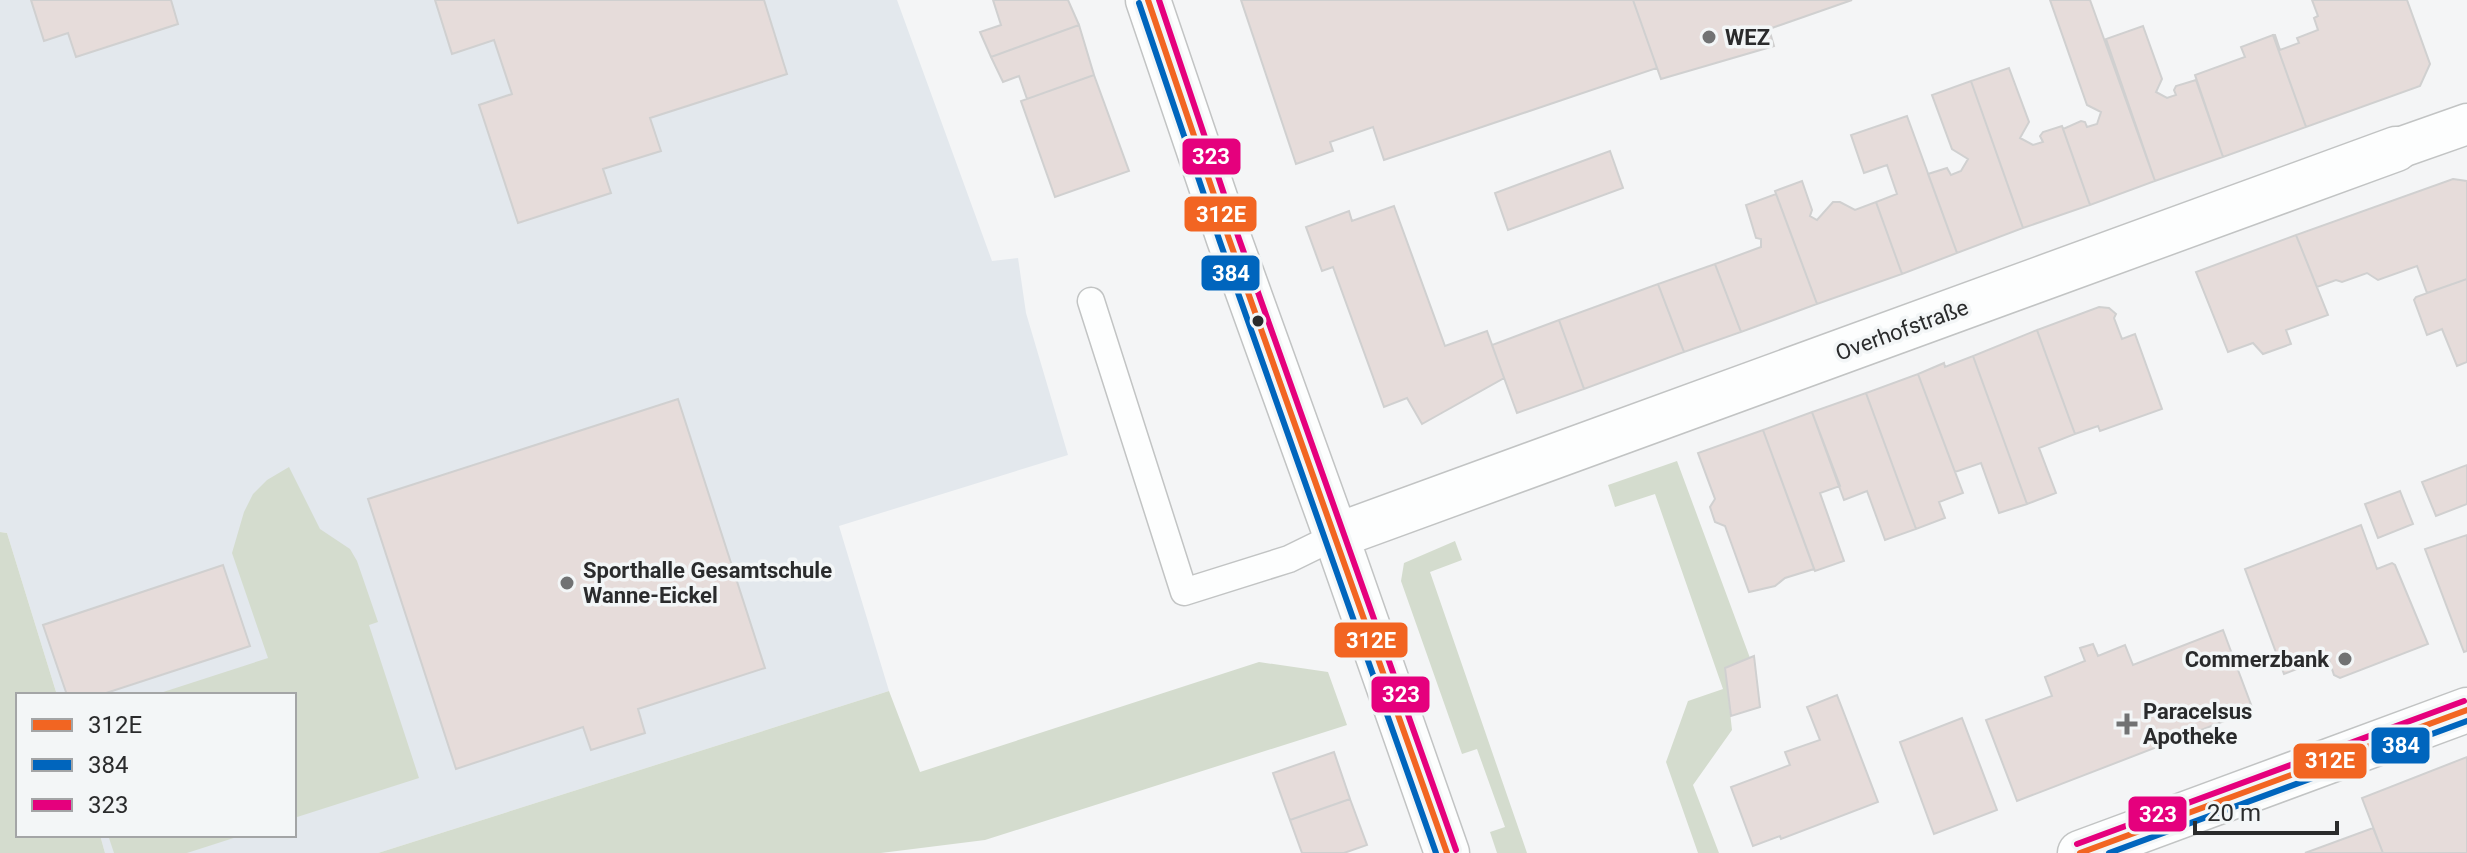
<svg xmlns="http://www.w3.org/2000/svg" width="2467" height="853" font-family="Roboto,sans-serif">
<rect width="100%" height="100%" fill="#f4f5f6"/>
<!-- built -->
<path fill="#e3e8ed" d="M 0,0 L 897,0 L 992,261 L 1018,258 L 1026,313 L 1068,455 L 839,526 L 889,691 L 378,853 L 105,853 L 100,835 L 294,835 L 294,695 L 57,695 L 7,533 L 0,532 Z"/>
<!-- green -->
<path fill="#d4dcce" d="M 1677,461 L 1750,658 L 1725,668 L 1732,730 L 1693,785 L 1719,853 L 1698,853 L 1666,762 L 1688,701 L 1723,689 L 1655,494 L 1615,507 L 1608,485 Z
M 289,467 L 320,529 L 350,549 L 357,561 L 378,622 L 369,625 L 419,778 L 294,818 L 294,695 L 154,695 L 268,658 L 232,553 L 244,512 L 253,494 L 267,480 Z
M 0,532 L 7,533 L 57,695 L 18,695 L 18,835 L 100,835 L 105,853 L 0,853 Z
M 1455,541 L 1462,560 L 1430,572 L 1527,853 L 1497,853 L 1490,832 L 1505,827 L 1477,749 L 1462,754 L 1401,581 L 1404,563 Z
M 1259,662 L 1328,672 L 1347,725 L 985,840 L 881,853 L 378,853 L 889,691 L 920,772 Z
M 108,835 L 243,835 L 187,853 L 114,853 Z"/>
<!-- building -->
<path fill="#e6dcda" stroke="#d0d0d0" stroke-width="2" d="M 31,0 L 171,0 L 178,24 L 76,57 L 68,33 L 44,41 Z
M 435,0 L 764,0 L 787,74 L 650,118 L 661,151 L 603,169 L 611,193 L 518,223 L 479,105 L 512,94 L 494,40 L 452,54 Z
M 993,0 L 1068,0 L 1079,25 L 991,57 L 980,32 L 1001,25 Z
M 1241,0 L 1633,0 L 1657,68 L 1384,160 L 1373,127 L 1330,142 L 1333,151 L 1296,164 Z
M 1633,0 L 1852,0 L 1769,29 L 1774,46 L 1661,79 Z
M 2050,0 L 2090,0 L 2155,181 L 2090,205 L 2063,129 L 2081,121 L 2085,122 L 2087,127 L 2097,124 L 2101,112 L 2087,105 Z
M 2312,0 L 2407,0 L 2430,64 L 2420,86 L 2306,127 L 2273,35 L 2275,35 L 2280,50 L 2299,43 L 2297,38 L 2318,30 L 2314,18 L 2318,16 Z
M 1079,25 L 1094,75 L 1027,99 L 1019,76 L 1003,82 L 991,57 Z
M 2143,26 L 2162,79 L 2156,92 L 2167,98 L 2176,95 L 2174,90 L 2176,86 L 2196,80 L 2223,157 L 2155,181 L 2106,39 Z
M 2273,35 L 2306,127 L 2223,157 L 2195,75 L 2245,57 L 2241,47 Z
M 2009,68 L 2029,122 L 2020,138 L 2033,145 L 2043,142 L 2040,136 L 2043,132 L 2062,126 L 2090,205 L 2023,228 L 1971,81 Z
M 1094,75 L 1129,171 L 1055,197 L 1021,101 Z
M 1971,81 L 2023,228 L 1957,253 L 1928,174 L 1947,168 L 1951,175 L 1961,171 L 1968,159 L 1952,149 L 1932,95 Z
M 1907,116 L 1957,253 L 1902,274 L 1876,202 L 1897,194 L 1887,165 L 1864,173 L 1851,135 Z
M 1610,151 L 1623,188 L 1508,230 L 1495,193 Z
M 2453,179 L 2467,181 L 2467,279 L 2427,293 L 2417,266 L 2378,280 L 2367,273 L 2342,282 L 2336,280 L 2317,287 L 2296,235 Z
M 1802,181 L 1812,210 L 1810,216 L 1817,220 L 1833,202 L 1840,202 L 1855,210 L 1876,202 L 1902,274 L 1817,304 L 1775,191 Z
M 1776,194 L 1817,304 L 1741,332 L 1715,264 L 1761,247 L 1761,239 L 1756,238 L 1746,205 Z
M 1394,206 L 1445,346 L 1487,331 L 1504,378 L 1422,424 L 1407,398 L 1384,407 L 1333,267 L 1322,271 L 1306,227 L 1349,211 L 1352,221 Z
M 2296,235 L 2328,315 L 2286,330 L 2291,344 L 2263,354 L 2253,343 L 2228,352 L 2196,272 Z
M 1715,264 L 1741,332 L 1684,352 L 1658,284 Z
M 2467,279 L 2467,362 L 2457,366 L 2442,329 L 2427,335 L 2414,300 L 2416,297 Z
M 1658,284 L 1684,352 L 1584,389 L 1559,320 Z
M 2099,307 L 2109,308 L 2116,314 L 2114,318 L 2122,339 L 2135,334 L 2162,409 L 2100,431 L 2098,426 L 2075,434 L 2037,330 Z
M 1559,320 L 1584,389 L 1517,413 L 1492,345 Z
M 2037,330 L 2075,434 L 2039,448 L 2056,493 L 2027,504 L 1973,356 Z
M 1973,356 L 2027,504 L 1999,513 L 1981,463 L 1955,472 L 1918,374 L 1944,363 L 1945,367 Z
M 1918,374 L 1963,493 L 1939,502 L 1945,518 L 1916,529 L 1866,393 Z
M 1866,393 L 1916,529 L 1885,540 L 1867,491 L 1844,500 L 1812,412 Z
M 678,399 L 765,668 L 638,709 L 645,733 L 591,750 L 583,727 L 456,769 L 368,499 Z
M 1812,412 L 1840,486 L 1820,493 L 1844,561 L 1815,571 L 1763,430 Z
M 1763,430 L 1814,569 L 1785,578 L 1775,586 L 1749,592 L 1725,526 L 1715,522 L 1710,507 L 1715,499 L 1698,453 Z
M 2467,465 L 2467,504 L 2436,516 L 2422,482 Z
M 2400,491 L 2413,524 L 2378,538 L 2365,504 Z
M 2361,525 L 2377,569 L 2392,563 L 2395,565 L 2428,644 L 2340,678 L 2334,675 L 2328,657 L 2284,674 L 2245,569 Z
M 2467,535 L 2467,651 L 2464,652 L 2425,549 Z
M 223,565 L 250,646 L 100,695 L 67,695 L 43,625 Z
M 2223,630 L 2253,710 L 2017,801 L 1986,720 L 2052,696 L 2045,677 L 2085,661 L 2080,648 L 2093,644 L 2098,656 L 2125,645 L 2133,665 Z
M 1754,656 L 1760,707 L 1731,716 L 1725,668 Z
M 1837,695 L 1878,802 L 1781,839 L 1780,836 L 1753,846 L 1731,787 L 1790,765 L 1785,752 L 1820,740 L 1807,707 Z
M 1962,718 L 1997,810 L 1934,834 L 1900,742 Z
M 1334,752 L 1350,799 L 1290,820 L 1273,773 Z
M 2467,757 L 2467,853 L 2383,853 L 2362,798 Z
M 1350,799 L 1367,845 L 1344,853 L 1302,853 L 1290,820 Z
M 2373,828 L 2383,853 L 2305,853 Z"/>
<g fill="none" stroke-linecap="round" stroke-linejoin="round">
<defs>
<path id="service" d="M 1091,301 L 1184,592 L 1289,559 L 1336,536"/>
<path id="pedestrian" d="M 2396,149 L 2467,124"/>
<path id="minor" d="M 1148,0 L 1229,239 L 1336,536 L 1447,853
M 1336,536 L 2396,149
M 2080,853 L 2467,710"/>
</defs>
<!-- service casing -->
<use href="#service" stroke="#c2c4c4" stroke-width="29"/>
<!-- pedestrian casing -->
<use href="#pedestrian" stroke="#c2c4c4" stroke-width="43"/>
<!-- minor casing -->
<use href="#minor" stroke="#c2c4c4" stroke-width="47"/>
<!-- service -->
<use href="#service" stroke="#fdfefe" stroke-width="26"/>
<!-- pedestrian -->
<use href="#pedestrian" stroke="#fdfefe" stroke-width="40"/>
<!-- minor -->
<use href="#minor" stroke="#fdfefe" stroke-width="44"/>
<defs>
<path id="bus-1" d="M 1148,0 L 1229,239 L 1447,853
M 2080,853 L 2467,710"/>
<path id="bus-2" d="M 1139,3 L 1220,242 L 1436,853
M 2109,853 L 2467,721"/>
<path id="bus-3" d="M 1159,0 L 1238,236 L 1456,850
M 2077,844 L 2464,701"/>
</defs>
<!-- bus-1 casing -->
<use href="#bus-1" stroke="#f3f6f7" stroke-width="12"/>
<!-- bus-2 casing -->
<use href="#bus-2" stroke="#f3f6f7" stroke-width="12"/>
<!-- bus-3 casing -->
<use href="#bus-3" stroke="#f3f6f7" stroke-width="12"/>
<!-- bus-1 -->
<use href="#bus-1" stroke="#f26522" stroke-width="6"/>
<!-- bus-2 -->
<use href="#bus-2" stroke="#0065bd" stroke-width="6"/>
<!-- bus-3 -->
<use href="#bus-3" stroke="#e5007d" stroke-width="6"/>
</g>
<!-- markers -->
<g fill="#717273" stroke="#f3f6f7" stroke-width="3">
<circle cx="1709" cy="37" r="8"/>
<circle cx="567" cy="583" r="8"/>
<circle cx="2345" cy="659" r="8"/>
<path d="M2123 712h8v8h8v8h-8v8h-8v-8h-8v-8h8z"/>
</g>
<circle fill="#2a2b2c" stroke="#f3f6f7" stroke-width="3" cx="1258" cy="321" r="7"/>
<g text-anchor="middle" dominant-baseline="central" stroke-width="7" stroke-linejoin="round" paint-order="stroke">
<!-- poi labels -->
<g font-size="22" font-weight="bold" fill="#2a2b2c" stroke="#f3f6f7" text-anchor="start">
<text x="1725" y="37">WEZ</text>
<text x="583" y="570">Sporthalle Gesamtschule<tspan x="583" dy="25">Wanne-Eickel</tspan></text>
<text x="2329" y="659" text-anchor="end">Commerzbank</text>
<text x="2143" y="711">Paracelsus<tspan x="2143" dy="25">Apotheke</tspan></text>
</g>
<!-- street labels -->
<g font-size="22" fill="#2a2b2c" stroke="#f3f6f7">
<text transform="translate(1902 330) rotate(-20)">Overhofstraße</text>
</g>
</g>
<g stroke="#f3f6f7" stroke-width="3">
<rect x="1181" y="137" width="61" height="39" rx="8" fill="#e5007d"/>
<rect x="1183" y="195" width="75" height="38" rx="8" fill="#f26522"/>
<rect x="1200" y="254" width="61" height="38" rx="8" fill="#0065bd"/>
<rect x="1333" y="621" width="76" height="38" rx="8" fill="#f26522"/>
<rect x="1370" y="675" width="61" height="39" rx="8" fill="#e5007d"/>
<rect x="2370" y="726" width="61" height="39" rx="8" fill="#0065bd"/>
<rect x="2292" y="742" width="76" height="38" rx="8" fill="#f26522"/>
<rect x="2127" y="795" width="61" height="38" rx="8" fill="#e5007d"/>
</g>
<g font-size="22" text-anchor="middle" font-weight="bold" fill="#fff">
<text x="1211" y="164">323</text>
<text x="1221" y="222">312E</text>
<text x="1231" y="281">384</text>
<text x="1371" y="648">312E</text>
<text x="1401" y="702">323</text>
<text x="2401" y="753">384</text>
<text x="2330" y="768">312E</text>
<text x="2158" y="822">323</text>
</g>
<!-- legend -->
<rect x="16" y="693" width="280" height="144" fill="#f3f6f7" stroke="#a3a5a6" stroke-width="2"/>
<rect x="32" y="719" width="40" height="12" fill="#f26522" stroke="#a3a5a6" stroke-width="2"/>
<text x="88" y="733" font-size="24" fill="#2a2b2c">312E</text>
<rect x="32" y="759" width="40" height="12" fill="#0065bd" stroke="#a3a5a6" stroke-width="2"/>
<text x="88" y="773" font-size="24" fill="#2a2b2c">384</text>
<rect x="32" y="799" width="40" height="12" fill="#e5007d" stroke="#a3a5a6" stroke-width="2"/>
<text x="88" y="813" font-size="24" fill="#2a2b2c">323</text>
<!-- scale -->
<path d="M2195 821v12h142v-12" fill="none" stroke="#2a2b2c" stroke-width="4"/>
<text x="2207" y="821" font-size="24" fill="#2a2b2c" stroke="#f3f6f7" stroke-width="6" paint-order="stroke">20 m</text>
</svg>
